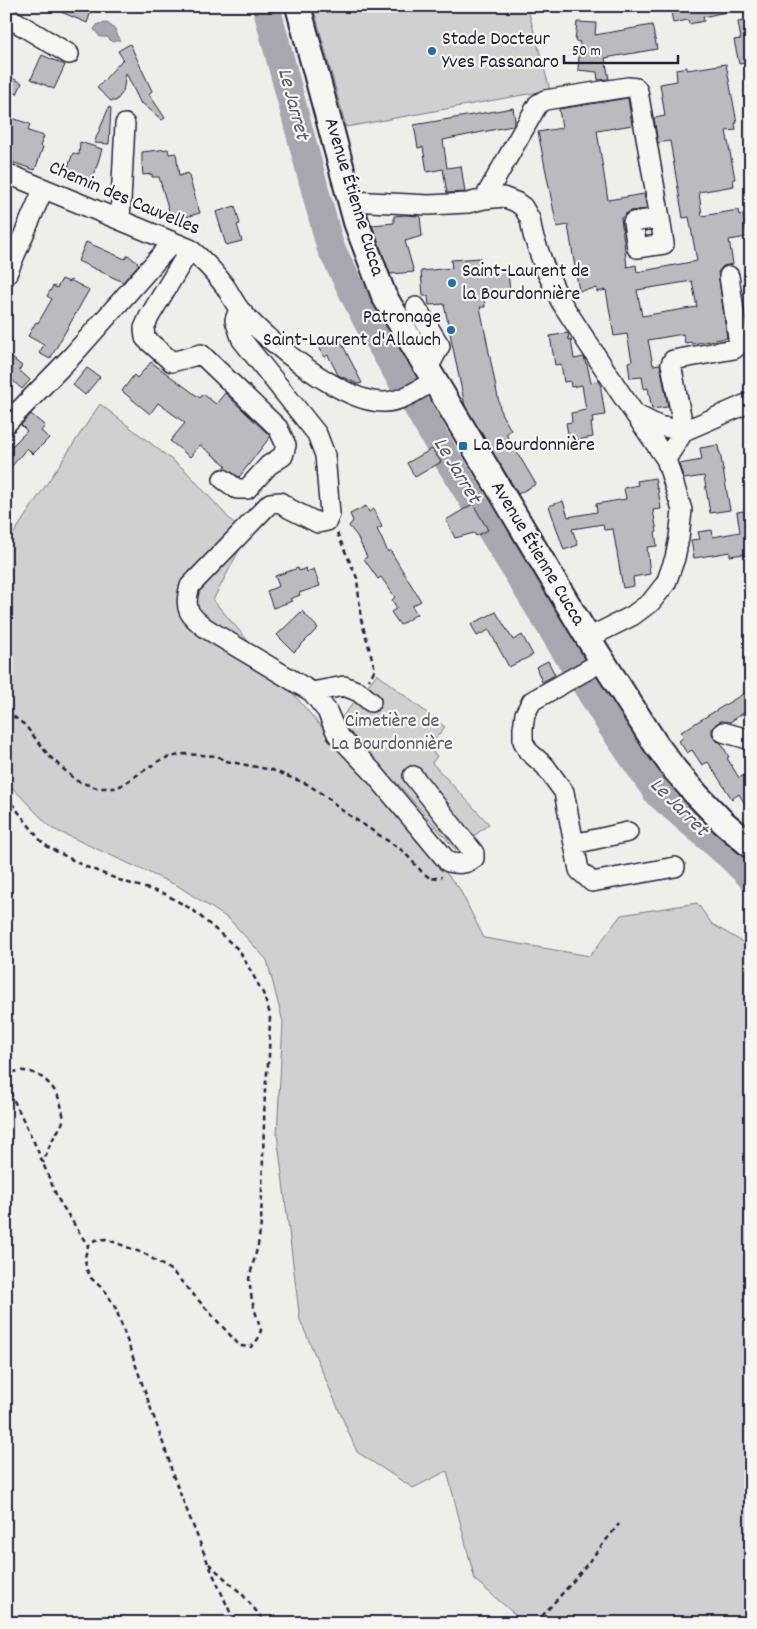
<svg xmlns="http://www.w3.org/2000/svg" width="757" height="1629" font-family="Dekko,sans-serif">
<rect width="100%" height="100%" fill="#eeeeeb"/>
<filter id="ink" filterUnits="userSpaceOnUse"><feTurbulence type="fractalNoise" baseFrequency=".02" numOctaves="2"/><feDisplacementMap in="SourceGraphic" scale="10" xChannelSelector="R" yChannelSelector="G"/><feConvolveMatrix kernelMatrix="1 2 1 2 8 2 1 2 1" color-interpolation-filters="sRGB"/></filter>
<g filter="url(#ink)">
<!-- green -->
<path fill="#d0d0d1" stroke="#797986" d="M 313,6 L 527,6 L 550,90 L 346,127 Z
M 100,404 L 185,470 L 246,537 L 213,600 L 459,888 L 484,938 L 590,956 L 621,915 L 697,903 L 712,924 L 746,944 L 751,944 L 751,1623 L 525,1623 L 475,1580 L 447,1471 L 413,1488 L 357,1452 L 300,1320 L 277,1134 L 283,1022 L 267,960 L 229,919 L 178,886 L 51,828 L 6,781 L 6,545 Z
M 377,674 L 445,727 L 428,747 L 437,756 L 432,763 L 489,824 L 456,850 L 398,784 L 391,779 L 338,722 Z"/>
<!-- water -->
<path fill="#a7a7af" stroke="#727281" d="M 107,23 L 115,29 L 120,40 L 112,42 L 107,37 L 100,37 L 94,29 L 98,24 Z"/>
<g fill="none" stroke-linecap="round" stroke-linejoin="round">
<!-- river -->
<path stroke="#a7a7af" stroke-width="28" d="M 266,6 L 330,246 L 367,321 L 445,455 L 610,724 L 658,794 L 732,858 L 751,877"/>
</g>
<!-- building -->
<path fill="#bbbbbf" stroke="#22223b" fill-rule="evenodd" d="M 47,6 L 93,6 L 87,23 Z
M 670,6 L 725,6 L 726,12 L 703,17 L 704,21 L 689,24 L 688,20 L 673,23 Z
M 751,20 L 751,62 L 739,64 L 734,40 L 741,39 L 738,22 Z
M 577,22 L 596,23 L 595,35 L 652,25 L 657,49 L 605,58 L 609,79 L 598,80 L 597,72 L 578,70 L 580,42 L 575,41 Z
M 130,44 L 152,91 L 149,94 L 165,118 L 162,120 L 142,103 L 141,104 L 126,73 L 123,92 L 116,101 L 111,101 L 97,88 L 123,59 L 118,51 Z
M 42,55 L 65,65 L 54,89 L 31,79 Z
M 726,64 L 737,123 L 735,123 L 736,130 L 726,131 L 735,179 L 733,179 L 734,186 L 699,192 L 702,216 L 738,210 L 739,215 L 743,214 L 747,237 L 729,240 L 733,264 L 723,266 L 718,272 L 727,338 L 692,344 L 691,342 L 685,343 L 683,334 L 648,340 L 653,365 L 660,364 L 668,407 L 652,409 L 648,388 L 644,389 L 642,377 L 630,378 L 628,362 L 632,361 L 627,334 L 614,336 L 606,290 L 597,292 L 597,288 L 579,291 L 568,225 L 557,227 L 538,132 L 562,128 L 559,109 L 628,98 L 632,125 L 597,131 L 608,200 L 644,194 L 647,209 L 631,211 L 621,218 L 627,267 L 636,265 L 637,272 L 697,261 L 689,217 L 683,218 L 670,141 L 658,143 L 654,118 L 665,116 L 660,84 L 677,81 L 676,69 L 687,67 L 687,70 ZM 692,281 L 697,307 L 642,316 L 637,290 Z
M 6,75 L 22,83 L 17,94 L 6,89 Z
M 109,107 L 111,108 L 109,144 L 94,143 Z
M 513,108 L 515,121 L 512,126 L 443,140 L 447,168 L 461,166 L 465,192 L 447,193 L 443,169 L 427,172 L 423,147 L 418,148 L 414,125 Z
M 6,116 L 30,124 L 28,131 L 44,136 L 40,146 L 43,147 L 35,170 L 6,160 Z
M 80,142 L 102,149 L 91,185 L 70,178 L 71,175 L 66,173 L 73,153 L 79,155 Z
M 168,149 L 169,154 L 176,153 L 179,176 L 188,173 L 200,213 L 172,221 L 159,177 L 152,177 L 152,174 L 143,175 L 142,164 L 142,152 Z
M 235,206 L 240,224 L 237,225 L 242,241 L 226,245 L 216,212 Z
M 405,215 L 420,216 L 422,236 L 405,241 L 414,272 L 390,274 L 372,225 L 394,223 L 394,216 Z
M 86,242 L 125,259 L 128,255 L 139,264 L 123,282 L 78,261 Z
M 481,258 L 482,272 L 508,270 L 510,293 L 484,295 L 485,307 L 480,307 L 501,413 L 511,430 L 506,434 L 536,484 L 518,494 L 465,406 L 444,304 L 429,305 L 428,296 L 423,296 L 421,271 L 452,268 L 451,260 Z
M 62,279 L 69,282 L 70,280 L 89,290 L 50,359 L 39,353 L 44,345 L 28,336 L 36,322 L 38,323 L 52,299 L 47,296 L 53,286 L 57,288 Z
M 568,333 L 569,340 L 571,339 L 574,359 L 584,357 L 586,364 L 587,364 L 591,383 L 599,381 L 600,383 L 605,415 L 592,417 L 593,423 L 591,423 L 593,437 L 572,441 L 572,439 L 569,439 L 566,423 L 572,422 L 571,413 L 586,410 L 582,385 L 571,387 L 570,381 L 564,382 L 561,364 L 555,365 L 550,336 Z
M 337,334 L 362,383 L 358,384 L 338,375 L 328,355 L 324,357 L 318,344 Z
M 6,353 L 22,366 L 19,370 L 30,380 L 22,389 L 11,379 L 6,385 Z
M 151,362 L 200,398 L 203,394 L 216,404 L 225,393 L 269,435 L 270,437 L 239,477 L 224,468 L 226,465 L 200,445 L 190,457 L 170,441 L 185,423 L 158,403 L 150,414 L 122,391 L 134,375 L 137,378 Z
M 87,368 L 100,377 L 85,395 L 73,385 Z
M 31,414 L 45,426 L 41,431 L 49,438 L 33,454 L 27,448 L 6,473 L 6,452 L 27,431 L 21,425 Z
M 718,445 L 719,452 L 720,452 L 730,510 L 710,513 L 704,476 L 684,479 L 679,464 L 702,460 L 700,448 Z
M 432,449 L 441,462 L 415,477 L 407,463 Z
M 655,478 L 657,489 L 658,489 L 661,509 L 653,510 L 657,532 L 655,533 L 657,546 L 647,547 L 650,574 L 633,577 L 634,586 L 623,588 L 613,529 L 604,530 L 603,524 L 572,529 L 578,545 L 564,550 L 549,506 L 563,501 L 568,517 L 597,512 L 596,504 L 626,499 L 624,488 L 638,485 L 637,481 Z
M 473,504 L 488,530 L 476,536 L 474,533 L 455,538 L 446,520 Z
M 366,506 L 369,512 L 374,509 L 382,527 L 377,529 L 388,552 L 390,550 L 421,601 L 412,606 L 417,614 L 400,625 L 391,612 L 397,608 L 392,600 L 395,597 L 381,577 L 378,579 L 364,559 L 367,557 L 357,536 L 349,526 L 353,521 L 350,514 Z
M 751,510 L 751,556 L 744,557 L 744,554 L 730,556 L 730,552 L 694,558 L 691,540 L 700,539 L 698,532 L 712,530 L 713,537 L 740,532 L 737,512 Z
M 298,568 L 299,571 L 306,568 L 307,572 L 314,569 L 320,586 L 299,593 L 300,595 L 290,599 L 292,601 L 273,608 L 267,591 L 279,586 L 275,576 Z
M 302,611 L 318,628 L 294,652 L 277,635 Z
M 496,612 L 513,640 L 522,635 L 533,655 L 509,667 L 489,630 L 477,636 L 471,624 Z
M 548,661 L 555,675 L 542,682 L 536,667 Z
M 751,689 L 751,708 L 730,722 L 721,721 L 716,724 L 712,728 L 712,734 L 715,740 L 721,743 L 729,757 L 727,758 L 739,778 L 751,771 L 751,814 L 739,794 L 732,799 L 708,762 L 702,765 L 692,750 L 687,753 L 679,741 L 684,737 L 681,732 Z"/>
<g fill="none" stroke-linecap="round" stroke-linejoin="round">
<defs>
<path id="minor" d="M 6,16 L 69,54
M 6,173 L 190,249 C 203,260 214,271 224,285 C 230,293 234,303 240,310 C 266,341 344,404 385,402 C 403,401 418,390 433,381
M 484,199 L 538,104 L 545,100 L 628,87 L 636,88 L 638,91 L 660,218 L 633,222 L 637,248 L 664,244 L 660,218
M 351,201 L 429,205 L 468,203 L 484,199 L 503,197 L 516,202 L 523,207 L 530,219 L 533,235 L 544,266 L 561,302 L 619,391 L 666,459 L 682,510 L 679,538 L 675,558 L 666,583 L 651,602 L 632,616 L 588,638
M 120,220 L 125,124
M 190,249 L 149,317 L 144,328 L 145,338 L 172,362 L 201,354 L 278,428 L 286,445 L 283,456 L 269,465 L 247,489 L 237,489 L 223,479
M 6,276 L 43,190
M 416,307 L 440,346 L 427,370
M 239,309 L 235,320 L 242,340 L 317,434 L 325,455 L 330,514 L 327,521 L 318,523 L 290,509 L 280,502 L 270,503 L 190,586 C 183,609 189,616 207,629 L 312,692 L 327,711 L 337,734 L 372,771 L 448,862 C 458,864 465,865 474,858 L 474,853 L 413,776
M 639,416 L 659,426 L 684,431
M 6,424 L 73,355 L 173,242
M 684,431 L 671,364 L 673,360 L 734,349 L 739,345 L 729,276
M 666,459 L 684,431 L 751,402
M 603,661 L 532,701 L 525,714 L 523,728 L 523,741 L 528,751 L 545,766 L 564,792 L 579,870 L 592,882 L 675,867
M 312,692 L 344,686 L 359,692 L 371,702
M 723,732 L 751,740
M 574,844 L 628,832"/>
<path id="major" d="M 298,6 L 356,222 L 384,296 L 588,638 L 655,743 L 675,770 L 696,794 L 723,822 L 751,846"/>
</defs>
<!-- minor casing -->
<use href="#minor" stroke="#22223b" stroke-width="22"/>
<!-- major casing -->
<use href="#major" stroke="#22223b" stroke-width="28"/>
<!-- path -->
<path stroke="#22223b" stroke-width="2.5" stroke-dasharray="5 4" stroke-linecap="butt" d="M 337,533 L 357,578 L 361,619 L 375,669 L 369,680
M 6,711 L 25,725 L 49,756 L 70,775 L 77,781 L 97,788 L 117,788 L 162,759 L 184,754 L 217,756 L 226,761 L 272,770 L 307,784 L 331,800 L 340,809 L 403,851 L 422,872 L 431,879 L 442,877
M 6,796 L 41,841 L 48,847 L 84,866 L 122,881 L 165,894 L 193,910 L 239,950 L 263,993 L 270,1014 L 269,1056 L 265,1090 L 261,1224 L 258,1245 L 249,1279 L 252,1301 L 261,1330 L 258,1339 L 251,1347 L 240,1346 L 172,1271 L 145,1254 L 106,1239 L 95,1240 L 88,1246 L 85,1257 L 86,1268 L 91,1278 L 106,1292 L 116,1309 L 170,1463 L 172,1473 L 208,1563 L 235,1623
M 6,1078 L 7,1075 C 31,1061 59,1085 62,1110 C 63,1113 64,1118 63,1121 C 61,1128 55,1134 52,1141 C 48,1148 46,1156 43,1163
M 6,1084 L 34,1142 L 58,1199 L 88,1246
M 209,1564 L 243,1595 L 266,1623
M 536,1623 L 575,1579 L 619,1524"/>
<!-- minor -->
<use href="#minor" stroke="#f6f6f2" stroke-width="19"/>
<!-- major -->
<use href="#major" stroke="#f6f6f2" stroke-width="24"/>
</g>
</g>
<!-- markers -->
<g fill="#1f6fb2" stroke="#f6f6f2" stroke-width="2">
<circle cx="432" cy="51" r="5"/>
<circle cx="452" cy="283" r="5"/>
<circle cx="451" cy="330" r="5"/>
<rect x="458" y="441" width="10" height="10" rx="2.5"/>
</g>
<g text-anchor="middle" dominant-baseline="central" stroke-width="4.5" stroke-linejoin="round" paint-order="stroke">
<!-- poi labels -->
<g font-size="20" fill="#22223b" stroke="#f6f6f2" text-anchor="start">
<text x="442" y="40">Stade Docteur<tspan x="442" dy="23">Yves Fassanaro</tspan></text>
<text x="462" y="272">Saint-Laurent de<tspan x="462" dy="23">la Bourdonnière</tspan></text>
<text x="441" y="318" text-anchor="end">Patronage<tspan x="441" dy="23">Saint-Laurent d'Allauch</tspan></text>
<text x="473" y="446">La Bourdonnière</text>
</g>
<!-- street labels -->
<g font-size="20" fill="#22223b" stroke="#f6f6f2">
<text transform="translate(353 197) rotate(73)">Avenue Étienne Cucca</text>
<text transform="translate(124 199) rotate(23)">Chemin des Cauvelles</text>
<text transform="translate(537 554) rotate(59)">Avenue Étienne Cucca</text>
</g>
<!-- park labels -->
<g font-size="20" fill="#565668" stroke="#f6f6f2">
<text x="392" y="722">Cimetière de<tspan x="392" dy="23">La Bourdonnière</tspan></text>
</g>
<!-- water labels -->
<g font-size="21" font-style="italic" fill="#575769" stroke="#f6f6f2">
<text transform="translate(292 104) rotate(75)">Le Jarret</text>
<text transform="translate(456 471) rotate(59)">Le Jarret</text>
<text transform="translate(678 808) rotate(45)">Le Jarret</text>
</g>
</g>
<!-- margin -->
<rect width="757" height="1629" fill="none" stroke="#f6f6f2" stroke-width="25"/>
<rect x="12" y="12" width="732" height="1604" fill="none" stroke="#22223b" stroke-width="2" filter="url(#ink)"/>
<!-- scale -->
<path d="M564 55v8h114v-8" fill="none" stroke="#22223b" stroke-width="2.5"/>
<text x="572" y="55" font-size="15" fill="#22223b" stroke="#f6f6f2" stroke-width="4" paint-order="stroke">50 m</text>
</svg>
